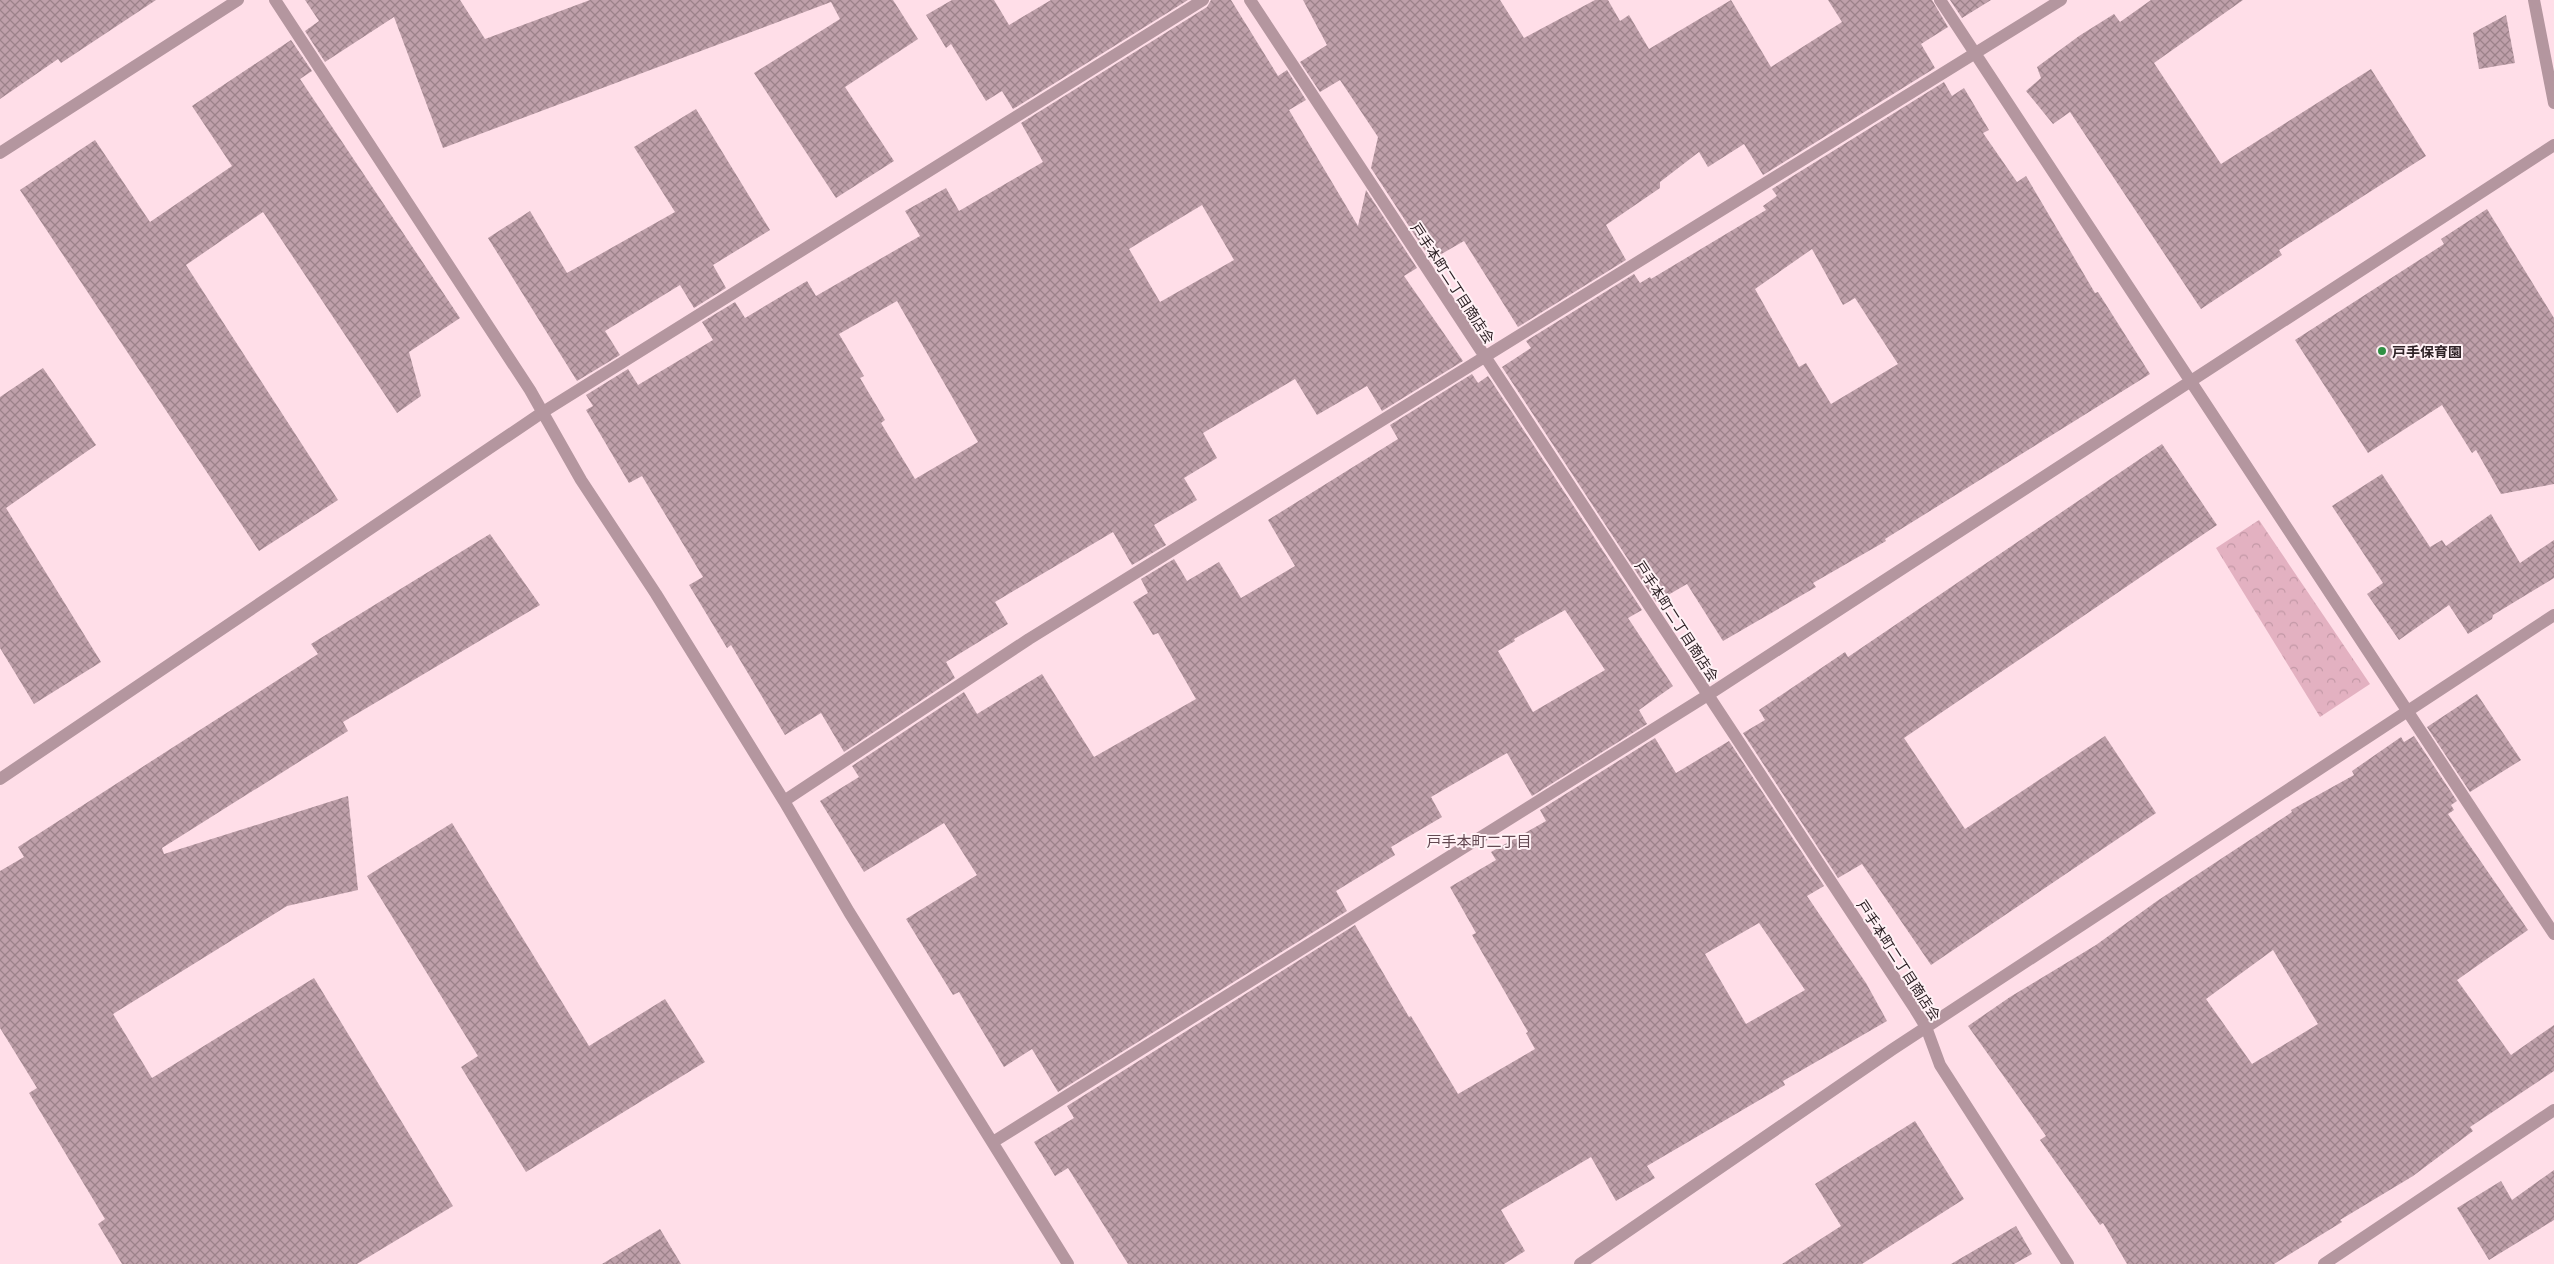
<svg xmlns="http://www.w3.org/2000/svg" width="2554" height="1264" font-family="'Exo 2','Noto Sans JP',sans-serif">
<defs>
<pattern id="park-crowns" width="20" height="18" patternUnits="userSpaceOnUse" patternTransform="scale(1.25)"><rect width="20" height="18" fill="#e3b1c1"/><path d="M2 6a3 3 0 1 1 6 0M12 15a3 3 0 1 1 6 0" fill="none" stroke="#c398a6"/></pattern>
<pattern id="building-cross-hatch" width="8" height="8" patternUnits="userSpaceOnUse" patternTransform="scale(1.25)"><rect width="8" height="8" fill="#bfa0aa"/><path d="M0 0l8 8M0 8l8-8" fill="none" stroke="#9c828a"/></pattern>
</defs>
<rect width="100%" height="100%" fill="#ffdee8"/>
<!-- park -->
<path fill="url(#park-crowns)" d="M 2259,520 L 2370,684 L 2320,717 L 2216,548 Z"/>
<!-- building -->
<path fill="url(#building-cross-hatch)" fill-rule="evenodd" d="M 0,0 L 156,0 L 61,63 L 58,59 L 0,99 Z
M 305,0 L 460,0 L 485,39 L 590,0 L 893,0 L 918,39 L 845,87 L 894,161 L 836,198 L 754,73 L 840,19 L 831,2 L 443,148 L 394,17 L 325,62 L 305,31 L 319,21 Z
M 952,0 L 994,0 L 1009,25 L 1051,0 L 1188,0 L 1013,109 L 1002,91 L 986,101 L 951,44 L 946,48 L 926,15 Z
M 1211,0 L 1231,0 L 1278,76 L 1287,70 L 1306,100 L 1289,110 L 1358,226 L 1366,190 L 1417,268 L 1404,276 L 1463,361 L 1382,411 L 1367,386 L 1317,415 L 1295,379 L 1203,433 L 1217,458 L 1184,478 L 1197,500 L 1154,525 L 1166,545 L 1132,565 L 1113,532 L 995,602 L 1008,624 L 946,662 L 955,678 L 844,752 L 821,713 L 785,735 L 731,645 L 727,648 L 689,585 L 703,577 L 642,476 L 629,483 L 586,410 L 593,406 L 586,395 L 628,369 L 638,385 L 713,340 L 702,322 L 735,302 L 745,318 L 807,281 L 816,296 L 920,236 L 905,211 L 946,188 L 959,211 L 1043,162 L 1021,123 L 1207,7 ZM 1202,205 L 1234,260 L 1160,302 L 1129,249 ZM 897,301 L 978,442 L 915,479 L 881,423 L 885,420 L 860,378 L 864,376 L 839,334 Z
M 1303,0 L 1500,0 L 1524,38 L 1595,0 L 1608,0 L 1620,21 L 1629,15 L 1649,49 L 1731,0 L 1771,67 L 1842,22 L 1828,0 L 1932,0 L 1948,27 L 1921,44 L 1935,68 L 1763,175 L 1744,144 L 1708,167 L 1699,152 L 1660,182 L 1660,188 L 1606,225 L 1626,260 L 1518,327 L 1464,241 L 1431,260 L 1371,168 L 1378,137 L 1340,80 L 1320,92 L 1300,62 L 1327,45 Z
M 1950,0 L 1991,0 L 1962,18 Z
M 2151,0 L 2243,0 L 2154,63 L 2221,164 L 2371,69 L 2426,156 L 2279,250 L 2282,255 L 2201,309 L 2070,112 L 2053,124 L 2026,91 L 2041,78 L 2037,67 L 2079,36 L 2114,14 L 2120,22 Z
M 2506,15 L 2515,63 L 2479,69 L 2473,33 Z
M 291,40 L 312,71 L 300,79 L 460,318 L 409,352 L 421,396 L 397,413 L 263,212 L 186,265 L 338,500 L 259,551 L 20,190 L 95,140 L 150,222 L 232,166 L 192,106 Z
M 1944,82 L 1952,96 L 1964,88 L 1989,130 L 1983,133 L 2017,182 L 2026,176 L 2095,293 L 2098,292 L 2150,374 L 1885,539 L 1886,541 L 1813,583 L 1816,587 L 1723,641 L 1687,584 L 1656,602 L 1502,367 L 1531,348 L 1526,341 L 1634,274 L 1640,283 L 1650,277 L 1651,279 L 1766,210 L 1763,206 L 1777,196 L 1772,189 ZM 1812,249 L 1843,305 L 1855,298 L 1898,364 L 1831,404 L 1806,363 L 1799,367 L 1755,289 Z
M 696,109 L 770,230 L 713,265 L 726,288 L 694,308 L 680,285 L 605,331 L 620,355 L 577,381 L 488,238 L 530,211 L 567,273 L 675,212 L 634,147 Z
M 2487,209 L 2554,318 L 2554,484 L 2501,494 L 2476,450 L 2472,453 L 2442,405 L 2368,453 L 2295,340 L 2444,244 L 2441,239 Z
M 43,368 L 96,445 L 6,508 L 101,662 L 34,704 L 0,648 L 0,397 Z
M 1472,374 L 1478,383 L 1488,376 L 1642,610 L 1628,618 L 1673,686 L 1639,710 L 1647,724 L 1532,796 L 1507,753 L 1431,797 L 1442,817 L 1391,847 L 1395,855 L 1336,891 L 1347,911 L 1058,1092 L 1032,1049 L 1004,1067 L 959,992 L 953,995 L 906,919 L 977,875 L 944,823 L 864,872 L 820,801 L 859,777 L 852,766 L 964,692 L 977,714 L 1042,674 L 1094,757 L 1196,699 L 1158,633 L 1153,635 L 1133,602 L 1148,593 L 1141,579 L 1174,559 L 1187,581 L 1219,562 L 1241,598 L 1295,566 L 1268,520 L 1398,439 L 1390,425 ZM 1565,610 L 1605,670 L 1533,712 L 1498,651 L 1515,641 L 1514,639 Z
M 2162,444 L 2217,525 L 1904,738 L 1965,829 L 2105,736 L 2156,813 L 1931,965 L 1862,864 L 1838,878 L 1743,733 L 1765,720 L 1759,710 L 1845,652 L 1848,657 Z
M 2382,474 L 2430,547 L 2442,540 L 2446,546 L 2491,514 L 2520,563 L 2554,540 L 2554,578 L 2493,615 L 2492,619 L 2468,634 L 2449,605 L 2399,640 L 2367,594 L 2383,583 L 2332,506 Z
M 490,534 L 540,605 L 343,722 L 348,731 L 162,848 L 164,854 L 348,796 L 358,890 L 287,906 L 113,1014 L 152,1078 L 314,978 L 453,1206 L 357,1264 L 122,1264 L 98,1224 L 105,1219 L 29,1093 L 37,1088 L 0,1028 L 0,871 L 24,857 L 18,847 L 318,654 L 311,644 Z
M 2477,694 L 2521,760 L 2470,792 L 2427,727 Z
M 2414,736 L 2457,801 L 2451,805 L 2454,810 L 2448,814 L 2528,930 L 2457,980 L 2511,1055 L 2554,1025 L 2554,1071 L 2470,1127 L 2473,1131 L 2413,1176 L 2340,1220 L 2342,1222 L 2274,1264 L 2127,1264 L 2103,1223 L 2100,1225 L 2040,1140 L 2046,1136 L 1968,1026 L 2010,997 L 2096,945 L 2157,901 L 2292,812 L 2291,810 L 2354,775 L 2352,771 L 2401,737 L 2404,742 ZM 2273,950 L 2318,1024 L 2252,1064 L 2206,999 Z
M 1655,738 L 1676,773 L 1729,741 L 1824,886 L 1807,896 L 1866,983 L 1887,1021 L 1783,1081 L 1785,1085 L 1647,1166 L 1655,1178 L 1616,1201 L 1591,1157 L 1501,1210 L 1525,1251 L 1504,1264 L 1128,1264 L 1068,1168 L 1055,1176 L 1034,1142 L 1074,1118 L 1067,1106 L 1355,925 L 1409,1017 L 1411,1016 L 1458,1094 L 1535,1049 L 1526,1033 L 1528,1032 L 1472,935 L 1476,933 L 1450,887 L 1496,860 L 1491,852 L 1546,821 L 1540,810 ZM 1759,923 L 1805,990 L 1746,1024 L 1705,954 Z
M 452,823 L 589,1046 L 665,999 L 705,1062 L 526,1172 L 461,1067 L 478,1056 L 367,876 Z
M 1915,1121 L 1964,1199 L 1862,1264 L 1782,1264 L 1841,1226 L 1815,1184 Z
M 2554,1170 L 2554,1220 L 2489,1260 L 2457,1208 L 2501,1181 L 2512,1200 Z
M 2016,1226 L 2032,1254 L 2014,1264 L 1951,1264 Z
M 660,1229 L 681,1264 L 602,1264 Z"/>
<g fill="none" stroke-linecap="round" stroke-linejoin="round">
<!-- minor -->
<path stroke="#b4969f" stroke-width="12" d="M 275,0 L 530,390 L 581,480 L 656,594 L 784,801 L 849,912 L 1068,1264
M 1250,0 L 1915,1009 L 1926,1027 L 1940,1065 L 2068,1264
M 1940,0 L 2554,934
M 2534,0 L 2554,103
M 0,153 L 238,0
M 0,779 L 543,412 L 1203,0
M 784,801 L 1029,639 L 2061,0
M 993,1142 L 1708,695 L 2554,145
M 1580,1264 L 1893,1049 L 2554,615
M 2324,1264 L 2554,1110"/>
</g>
<!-- markers -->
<circle fill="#2f9044" stroke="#fff1f5" stroke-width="2" cx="2382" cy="351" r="5"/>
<g text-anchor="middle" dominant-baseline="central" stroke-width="4" stroke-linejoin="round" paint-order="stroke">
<!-- street labels -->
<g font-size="14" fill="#2e2226" stroke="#fff1f5">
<text transform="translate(1453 283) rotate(57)">戸手本町二丁目商店会</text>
<text transform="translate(1677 621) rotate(57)">戸手本町二丁目商店会</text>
<text transform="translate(1899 960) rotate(57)">戸手本町二丁目商店会</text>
</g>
<!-- poi labels -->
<g font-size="14" font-weight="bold" fill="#2e2226" stroke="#fff1f5" text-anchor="start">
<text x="2392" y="351">戸手保育園</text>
</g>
<!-- neighbourhood labels -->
<g font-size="15" fill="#634851" stroke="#fff1f5">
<text x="1479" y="841">戸手本町二丁目</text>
</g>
</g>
</svg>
